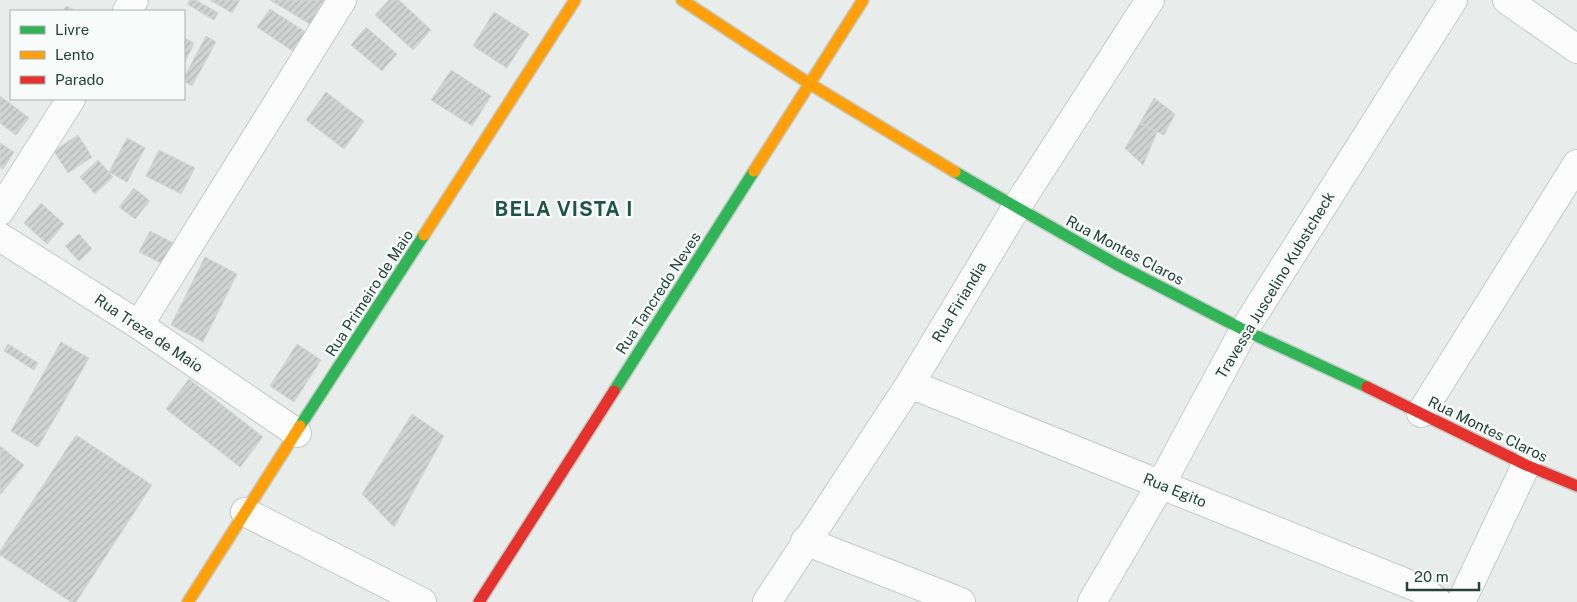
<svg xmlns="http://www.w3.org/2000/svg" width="1577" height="602" font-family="'Public Sans',sans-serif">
<defs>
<pattern id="building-hatch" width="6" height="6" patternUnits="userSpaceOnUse" patternTransform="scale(1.25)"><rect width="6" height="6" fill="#cfd4d2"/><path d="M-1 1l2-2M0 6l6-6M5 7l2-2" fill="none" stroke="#b2b7b5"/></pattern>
</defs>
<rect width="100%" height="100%" fill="#e8edeb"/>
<!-- building -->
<path fill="url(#building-hatch)" stroke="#d1d6d4" d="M 190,0 L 196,0 L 218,13 L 214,20 L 187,4 Z
M 210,0 L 240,0 L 232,13 Z
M 270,0 L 324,0 L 310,24 Z
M 389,0 L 399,0 L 431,30 L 413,50 L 375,15 Z
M 66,6 L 76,11 L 63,11 Z
M 270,9 L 307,33 L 294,52 L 257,27 Z
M 494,12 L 529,34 L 507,68 L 473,46 Z
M 366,27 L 397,54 L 382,71 L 351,45 Z
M 206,36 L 216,42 L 192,86 L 184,81 L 184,78 Z
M 184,38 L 194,43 L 184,64 Z
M 451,70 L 491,96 L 472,126 L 431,100 Z
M 326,92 L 364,121 L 344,149 L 306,120 Z
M 0,96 L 29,118 L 16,135 L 0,123 Z
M 1154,98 L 1175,114 L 1164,135 L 1140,123 Z
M 1140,123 L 1157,132 L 1143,165 L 1125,148 Z
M 78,135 L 92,157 L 68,173 L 54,151 Z
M 127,138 L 145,148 L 127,182 L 109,172 Z
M 0,143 L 14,152 L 3,169 L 0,167 Z
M 159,150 L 195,168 L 181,194 L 146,176 Z
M 98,160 L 113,177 L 95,194 L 80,177 Z
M 134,188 L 150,201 L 135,219 L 119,207 Z
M 41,203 L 64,224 L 47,244 L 24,223 Z
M 150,231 L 177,245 L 167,266 L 139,252 Z
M 79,234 L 92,249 L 79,261 L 65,246 Z
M 205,257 L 237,274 L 203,342 L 171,325 Z
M 61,342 L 89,358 L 38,447 L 11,431 Z
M 8,344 L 38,363 L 34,370 L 4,351 Z
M 297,344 L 321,360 L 294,402 L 270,386 Z
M 189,379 L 263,437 L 240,467 L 166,409 Z
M 412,414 L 444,436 L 394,527 L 362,494 Z
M 76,435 L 152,485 L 76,602 L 71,602 L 0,555 L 0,551 Z
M 0,446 L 24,465 L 1,494 L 0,493 Z"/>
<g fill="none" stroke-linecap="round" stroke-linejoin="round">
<defs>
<path id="street" d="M 1507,0 L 1577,49
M 127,11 L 134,0
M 0,211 L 71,99
M 0,237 L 139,325 L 297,433
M 139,325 L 342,0
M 910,384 L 1421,589 L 1438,602
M 1421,413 L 1577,164
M 245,512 L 422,602
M 805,541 L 961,602
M 767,602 L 910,384 L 1016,208 L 1150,0
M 1092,602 L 1161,484 L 1244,330 L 1453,0
M 1461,602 L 1526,465"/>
<path id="fast" d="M 955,172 L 1116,264 L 1244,330 L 1367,387
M 614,391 L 754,171
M 300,426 L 424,235"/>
<path id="slow" d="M 682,0 L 810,84 L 955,172
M 754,171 L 863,0
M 424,235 L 575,0
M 188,602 L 300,426"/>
<path id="jam" d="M 1367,387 L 1526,465 L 1577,486
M 479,602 L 614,391"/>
</defs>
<!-- street casing -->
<use href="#street" stroke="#c5cac8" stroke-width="30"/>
<!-- fast casing -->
<use href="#fast" stroke="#c3cbc8" stroke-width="14"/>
<!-- slow casing -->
<use href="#slow" stroke="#c3cbc8" stroke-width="14"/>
<!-- jam casing -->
<use href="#jam" stroke="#c3cbc8" stroke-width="14"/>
<!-- street -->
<use href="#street" stroke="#fcfcfc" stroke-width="28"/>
<!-- fast -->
<use href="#fast" stroke="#30b455" stroke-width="11"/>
<!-- slow -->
<use href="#slow" stroke="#ff9f0a" stroke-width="11"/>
<!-- jam -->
<use href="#jam" stroke="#e5322d" stroke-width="11"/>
</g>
<g text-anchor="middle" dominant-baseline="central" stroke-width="5" stroke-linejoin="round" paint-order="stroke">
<!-- street labels -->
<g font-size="15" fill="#24423a" stroke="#f7fbf9">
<text transform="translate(1125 250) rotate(28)">Rua Montes Claros</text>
<text transform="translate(1275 285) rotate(-59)">Travessa Juscelino Kubstcheck</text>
<text transform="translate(369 293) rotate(-57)">Rua Primeiro de Maio</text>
<text transform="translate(658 293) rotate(-57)">Rua Tancredo Neves</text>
<text transform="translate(959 302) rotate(-59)">Rua Firiandia</text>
<text transform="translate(149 333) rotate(34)">Rua Treze de Maio</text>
<text transform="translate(1488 429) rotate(26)">Rua Montes Claros</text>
<text transform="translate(1175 490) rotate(22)">Rua Egito</text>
</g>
<!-- district labels -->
<g font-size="20" font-weight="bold" letter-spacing="1" fill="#1f5548" stroke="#f7fbf9">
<text x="564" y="209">BELA VISTA I</text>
</g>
</g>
<!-- legend -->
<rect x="10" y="10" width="175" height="90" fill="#f7fbf9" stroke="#a3b1ad"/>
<rect x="20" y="26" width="25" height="8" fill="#30b455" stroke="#a3b1ad"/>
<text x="55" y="35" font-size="15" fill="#24423a">Livre</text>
<rect x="20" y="51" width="25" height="8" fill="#ff9f0a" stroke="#a3b1ad"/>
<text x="55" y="60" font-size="15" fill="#24423a">Lento</text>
<rect x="20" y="76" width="25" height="8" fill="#e5322d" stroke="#a3b1ad"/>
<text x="55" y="85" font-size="15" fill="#24423a">Parado</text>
<!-- scale -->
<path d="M1407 582v8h72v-8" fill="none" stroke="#24423a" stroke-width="2.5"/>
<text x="1414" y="582" font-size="15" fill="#24423a" stroke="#f7fbf9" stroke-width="4" paint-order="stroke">20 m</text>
</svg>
